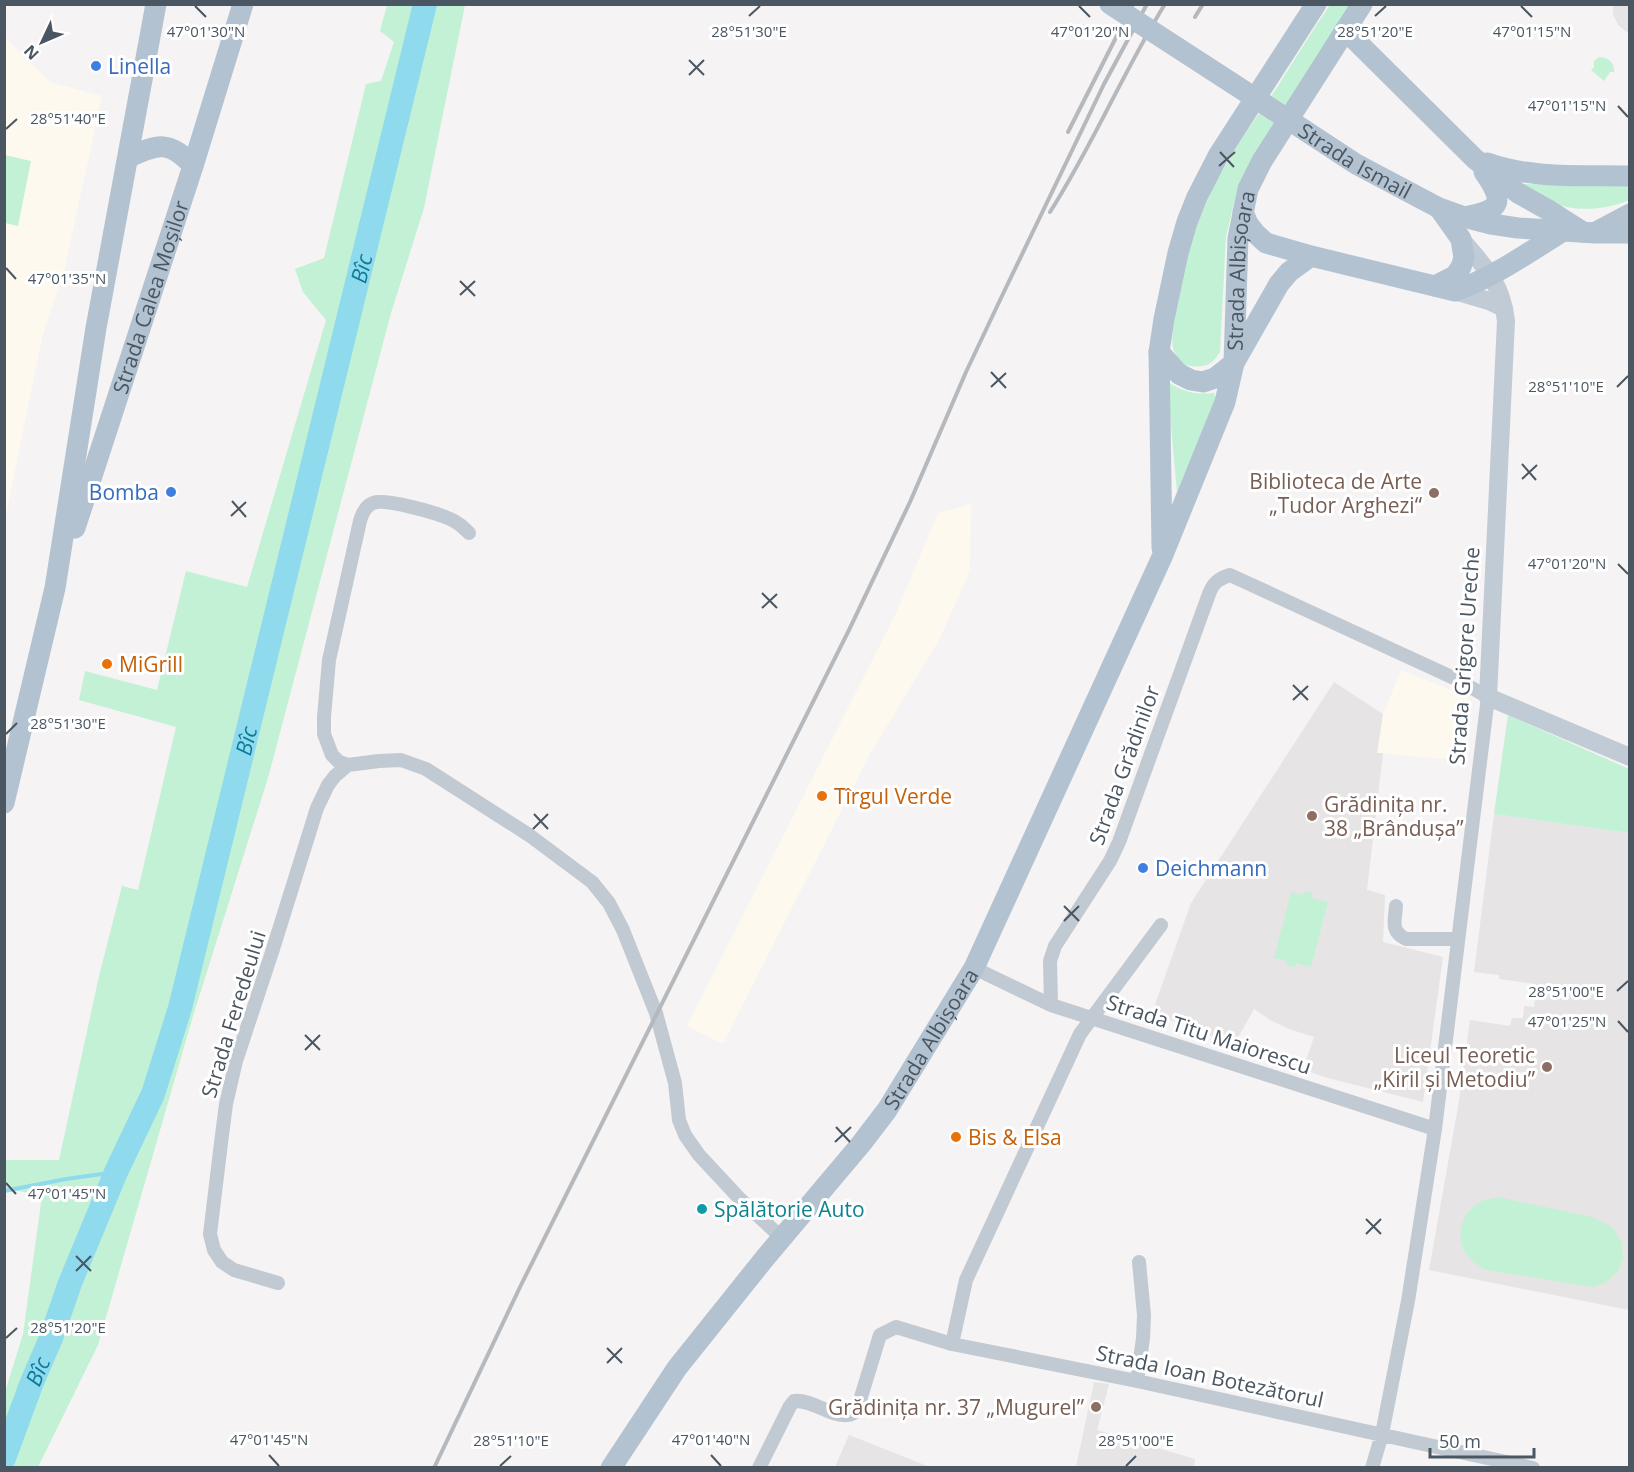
<svg xmlns="http://www.w3.org/2000/svg" width="1634" height="1472" font-family="'Open Sans',sans-serif">
<rect width="100%" height="100%" fill="#f5f3f3"/>
<!-- commercial -->
<path fill="#fdf9ef" d="M 5,37 L 50,82 L 102,96 L 65,267 L 42,338 L 5,519 Z
M 971,504 L 970,571 L 939,640 L 870,754 L 723,1044 L 687,1026 L 896,613 L 938,513 Z
M 1401,670 L 1464,695 L 1471,703 L 1466,761 L 1377,753 L 1383,714 Z"/>
<!-- education -->
<path fill="#e6e4e5" d="M 1613,5 L 1629,5 L 1629,34 L 1618,25 L 1613,14 Z
M 1334,682 L 1383,714 L 1377,753 L 1383,753 L 1367,890 L 1385,895 L 1383,942 L 1443,957 L 1423,1102 L 1324,1077 L 1303,1069 L 1314,1037 L 1289,1029 L 1270,1020 L 1254,1009 L 1234,1045 L 1152,1013 L 1191,903 Z
M 1494,814 L 1629,833 L 1629,1310 L 1429,1270 L 1458,1107 L 1470,1020 L 1510,1026 L 1512,1018 L 1523,1018 L 1524,1006 L 1534,1007 L 1536,984 L 1499,979 L 1499,975 L 1474,972 Z
M 1094,1382 L 1109,1384 L 1097,1430 L 1195,1459 L 1194,1467 L 1076,1467 Z
M 849,1435 L 930,1467 L 835,1467 Z"/>
<!-- green -->
<path fill="#c3f1d5" d="M 387,5 L 465,5 L 424,208 L 391,313 L 268,778 L 193,1016 L 98,1345 L 38,1467 L 5,1467 L 5,1392 L 23,1334 L 42,1196 L 5,1188 L 5,1160 L 59,1160 L 99,976 L 122,886 L 138,890 L 176,727 L 79,700 L 85,671 L 157,690 L 186,571 L 247,587 L 326,320 L 303,292 L 295,269 L 324,258 L 366,84 L 381,81 L 394,42 L 380,31 Z
M 1330,5 L 1352,5 L 1244,176 L 1233,207 L 1226,236 L 1220,352 C 1210,368 1202,368 1183,365 C 1167,348 1173,336 1175,314 C 1180,256 1207,192 1239,143 C 1251,124 1265,105 1278,86 C 1295,59 1312,31 1330,5 Z
M 1599,57 C 1608,57 1615,63 1614,72 L 1610,72 L 1604,81 L 1591,70 L 1594,67 L 1594,61 Z
M 5,155 L 31,161 L 18,226 L 5,223 Z
M 1522,184 L 1629,185 L 1629,200 C 1609,209 1581,212 1559,205 C 1547,201 1534,191 1522,184 Z
M 1167,382 C 1185,392 1194,395 1214,393 L 1216,398 L 1177,492 Z
M 1508,715 L 1629,769 L 1629,833 L 1494,814 Z
M 1304,891 L 1313,893 L 1312,898 L 1328,902 L 1311,967 L 1296,963 L 1295,967 L 1286,965 L 1287,961 L 1274,958 L 1291,892 L 1303,895 Z
M 1498,1197 L 1592,1217 L 1613,1228 L 1622,1243 L 1623,1258 L 1618,1272 L 1605,1283 L 1592,1287 L 1487,1270 C 1456,1258 1450,1221 1480,1202 C 1485,1199 1493,1199 1498,1197 Z"/>
<g fill="none" stroke-linecap="round" stroke-linejoin="round">
<!-- stream -->
<path stroke="#90daee" stroke-width="4" d="M 4,1191 L 66,1179 L 116,1172"/>
<!-- river -->
<path stroke="#90daee" stroke-width="24" id="s1" d="M 4,1458 L 32,1382 L 51,1338 L 70,1283 L 116,1172 L 153,1094 L 180,1008 L 425,4"/>
<!-- street -->
<path stroke="#c1cad2" stroke-width="14" d="M 469,533 C 463,527 458,522 450,519 C 437,513 385,498 373,503 C 365,506 362,514 360,521 L 329,660 L 324,717 L 324,734 L 332,755 L 339,762 L 348,765 L 379,761 L 401,760 L 426,769 L 529,835 L 592,882 L 609,903 L 623,930 L 656,1013 L 675,1083 L 679,1120 L 685,1135 L 699,1155 L 740,1199 L 782,1238
M 1396,906 C 1395,921 1390,931 1406,939 L 1458,939
M 974,968 L 1051,1005 L 1435,1129
M 1051,1005 L 1050,961 L 1055,946 L 1110,861 L 1119,842 L 1209,594 C 1213,583 1218,579 1230,575 L 1456,679 L 1488,697 L 1435,1129 L 1408,1301 L 1382,1434 L 1372,1468
M 278,1283 L 234,1270 L 222,1262 L 214,1250 L 210,1234 L 221,1143 L 226,1104 L 236,1061 L 273,949 L 317,808 L 328,785 L 335,776 L 348,765
M 952,1344 L 966,1280 L 1080,1034 L 1161,925
M 1137,1381 L 1143,1338 L 1144,1315 L 1139,1262
M 759,1468 L 790,1406 L 794,1401 C 812,1399 833,1418 848,1415 C 851,1415 855,1412 857,1410 L 880,1335 L 896,1327 L 952,1344 L 1137,1381 L 1533,1468"/>
<!-- secondary -->
<path stroke="#c1cbd6" stroke-width="18" d="M 1461,239 C 1484,266 1502,283 1506,321 L 1488,697 L 1630,757
M 1455,291 L 1489,301 L 1504,308"/>
<!-- primary -->
<g stroke="#b3c2d1" stroke-width="21">
<path d="M 1345,30 L 1475,159 L 1518,193 L 1550,211 L 1583,232"/>
<path id="s2" d="M 1292,122 L 1356,164 L 1439,208 L 1464,217 L 1491,224 L 1518,228 L 1595,233 L 1630,233"/>
<path d="M 129,157 C 159,144 169,140 193,166"/>
<path d="M 1487,163 C 1532,179 1582,175 1630,176"/>
<path d="M 1243,212 L 1248,224 L 1255,233 L 1266,243 L 1311,256 L 1455,291 C 1494,277 1528,253 1563,231"/>
<path d="M 1465,217 C 1502,210 1505,202 1484,172"/>
<path d="M 1596,232 L 1630,214"/>
<path d="M 1435,286 L 1455,276 L 1461,267 L 1464,258 L 1461,239 L 1439,208"/>
<path d="M 1159,352 L 1179,374 L 1191,380 L 1203,382 L 1215,378 L 1234,363 L 1279,284 L 1289,272 L 1311,256"/>
<path id="s3" d="M 75,528 L 193,166 L 243,4"/>
<path d="M 1162,548 L 1159,352 L 1164,319 L 1178,253 L 1187,222 L 1197,197 L 1218,156 L 1316,4"/>
<path d="M 4,803 L 55,588 L 96,328 L 156,4"/>
<path id="s4" d="M 611,1468 L 677,1368 L 765,1258 L 861,1144 L 887,1110 L 974,968 L 1162,557 L 1225,402 L 1234,363 L 1238,238 L 1248,189 L 1262,161 L 1362,4"/>
</g>
<!-- rail -->
<path stroke="#b5b8bd" stroke-width="4" d="M 1195,17 L 1203,4
M 1068,132 L 1133,4
M 1050,212 C 1093,145 1123,72 1165,4
M 434,1468 L 521,1285 L 849,630 L 910,502 L 966,372 L 1001,298 L 1104,84 L 1147,4"/>
<!-- primary-bridge -->
<path stroke="#b3c2d1" stroke-width="21" d="M 1110,4 L 1292,122"/>
</g>
<!-- ticks -->
<path fill="none" stroke="#4a5661" stroke-width="2" d="M 195,6 L 206,17M 1079,6 L 1090,17M 1521,6 L 1532,17M 749,16 L 760,6M 1375,16 L 1386,6M 689,60 L 704,75M 689,75 L 704,60M 1618,106 L 1628,117M 6,129 L 17,119M 1220,152 L 1234,167M 1219,166 L 1235,152M 6,268 L 16,279M 460,281 L 475,296M 460,295 L 475,281M 991,372 L 1006,388M 991,387 L 1006,373M 1617,387 L 1628,376M 1522,464 L 1536,480M 1522,479 L 1537,465M 232,501 L 246,517M 231,516 L 246,502M 1618,564 L 1628,574M 762,593 L 777,608M 762,608 L 777,594M 1293,685 L 1308,700M 1293,700 L 1308,686M 6,734 L 17,723M 534,814 L 548,829M 533,829 L 548,814M 1064,906 L 1079,921M 1064,921 L 1079,906M 1617,991 L 1628,981M 1618,1021 L 1628,1032M 305,1035 L 320,1050M 305,1050 L 320,1035M 836,1127 L 850,1142M 835,1142 L 851,1127M 6,1183 L 16,1194M 1366,1219 L 1381,1234M 1366,1234 L 1381,1219M 76,1256 L 91,1271M 76,1271 L 91,1256M 6,1338 L 17,1328M 607,1348 L 622,1363M 607,1363 L 622,1348M 269,1455 L 279,1466M 711,1455 L 721,1466M 500,1466 L 511,1456M 1126,1466 L 1136,1456"/>
<!-- markers -->
<g fill="#3f7fe0" stroke="#fff" stroke-width="2">
<circle cx="96" cy="66" r="6"/>
<circle cx="171" cy="492" r="6"/>
<circle cx="1143" cy="868" r="6"/>
</g>
<g fill="#8d6e63" stroke="#fff" stroke-width="2">
<circle cx="1434" cy="493" r="6"/>
<circle cx="1312" cy="816" r="6"/>
<circle cx="1547" cy="1067" r="6"/>
<circle cx="1096" cy="1407" r="6"/>
</g>
<g fill="#e8710a" stroke="#fff" stroke-width="2">
<circle cx="107" cy="664" r="6"/>
<circle cx="822" cy="796" r="6"/>
<circle cx="956" cy="1137" r="6"/>
</g>
<circle fill="#0f9aa8" stroke="#fff" stroke-width="2" cx="702" cy="1209" r="6"/>
<g text-anchor="middle" dominant-baseline="central" stroke-width="6" stroke-linejoin="round" paint-order="stroke">
<!-- shop labels -->
<g font-size="21" fill="#366cbe" stroke="#fff" text-anchor="start">
<text x="108" y="66">Linella</text>
<text x="159" y="492" text-anchor="end">Bomba</text>
<text x="1155" y="868">Deichmann</text>
</g>
<!-- street labels -->
<g font-size="21" fill="#4a5661" stroke="#fff">
<text stroke="none"><textPath href="#s2" startOffset="74">Strada Ismail</textPath></text>
<text stroke="none"><textPath href="#s4" startOffset="1371">Strada Albișoara</textPath></text>
<text stroke="none"><textPath href="#s3" startOffset="243">Strada Calea Moșilor</textPath></text>
<text transform="translate(1464 656) rotate(-86)">Strada Grigore Ureche</text>
<text transform="translate(1124 765) rotate(-70)">Strada Grădinilor</text>
<text transform="translate(233 1014) rotate(-73)">Strada Feredeului</text>
<text transform="translate(1209 1034) rotate(18)">Strada Titu Maiorescu</text>
<text stroke="none"><textPath href="#s4" startOffset="536">Strada Albișoara</textPath></text>
<text transform="translate(1210 1376) rotate(12)">Strada Ioan Botezătorul</text>
</g>
<!-- education labels -->
<g font-size="21" fill="#785e54" stroke="#fff" text-anchor="end">
<text x="1422" y="481">Biblioteca de Arte<tspan x="1422" dy="24">„Tudor Arghezi“</tspan></text>
<text x="1324" y="804" text-anchor="start">Grădinița nr.<tspan x="1324" dy="24">38 „Brândușa”</tspan></text>
<text x="1535" y="1055">Liceul Teoretic<tspan x="1535" dy="24">„Kiril și Metodiu”</tspan></text>
<text x="1084" y="1407">Grădinița nr. 37 „Mugurel”</text>
</g>
<!-- food labels -->
<g font-size="21" fill="#c56008" stroke="#fff" text-anchor="start">
<text x="119" y="664">MiGrill</text>
<text x="834" y="796">Tîrgul Verde</text>
<text x="968" y="1137">Bis &amp; Elsa</text>
</g>
<!-- culture labels -->
<g font-size="21" fill="#0d838f" stroke="#fff" text-anchor="start">
<text x="714" y="1209">Spălătorie Auto</text>
</g>
<!-- water labels -->
<g font-size="22" font-style="italic" fill="#0c7c9b" stroke="#fff">
<text stroke="none"><textPath href="#s1" startOffset="1245">Bîc</textPath></text>
<text stroke="none"><textPath href="#s1" startOffset="759">Bîc</textPath></text>
<text stroke="none"><textPath href="#s1" startOffset="93">Bîc</textPath></text>
</g>
</g>
<g font-size="15" text-anchor="middle" fill="#4a5661" stroke="#fff" stroke-width="6" stroke-linejoin="round" paint-order="stroke">
<text x="749" y="37">28°51'30"E</text>
<text x="1375" y="37">28°51'20"E</text>
<text x="1532" y="37">47°01'15"N</text>
<text x="206" y="37">47°01'30"N</text>
<text x="1090" y="37">47°01'20"N</text>
<text x="1567" y="111">47°01'15"N</text>
<text x="68" y="124">28°51'40"E</text>
<text x="67" y="284">47°01'35"N</text>
<text x="1566" y="392">28°51'10"E</text>
<text x="1567" y="569">47°01'20"N</text>
<text x="68" y="729">28°51'30"E</text>
<text x="1566" y="997">28°51'00"E</text>
<text x="1567" y="1027">47°01'25"N</text>
<text x="67" y="1199">47°01'45"N</text>
<text x="68" y="1333">28°51'20"E</text>
<text x="269" y="1445">47°01'45"N</text>
<text x="711" y="1445">47°01'40"N</text>
<text x="511" y="1446">28°51'10"E</text>
<text x="1136" y="1446">28°51'00"E</text>
</g>
<!-- border -->
<rect width="1634" height="1472" fill="none" stroke="#4a5661" stroke-width="12"/>
<!-- north arrow -->
<g transform="translate(42 42) rotate(226)" stroke="#ffffff" stroke-width="4.5" paint-order="stroke">
<path d="M0-4.5L10 22L0 15L-10 22Z" fill="#4a5661"/>
<text y="-9" font-size="16" font-weight="bold" text-anchor="middle" fill="#4a5661">N</text>
</g>
<!-- scale -->
<path d="M1430 1448v9h104v-9" fill="none" stroke="#4a5661" stroke-width="3"/>
<text x="1439" y="1448" font-size="18" fill="#4a5661" stroke="#ffffff" stroke-width="4.5" paint-order="stroke">50 m</text>
</svg>
